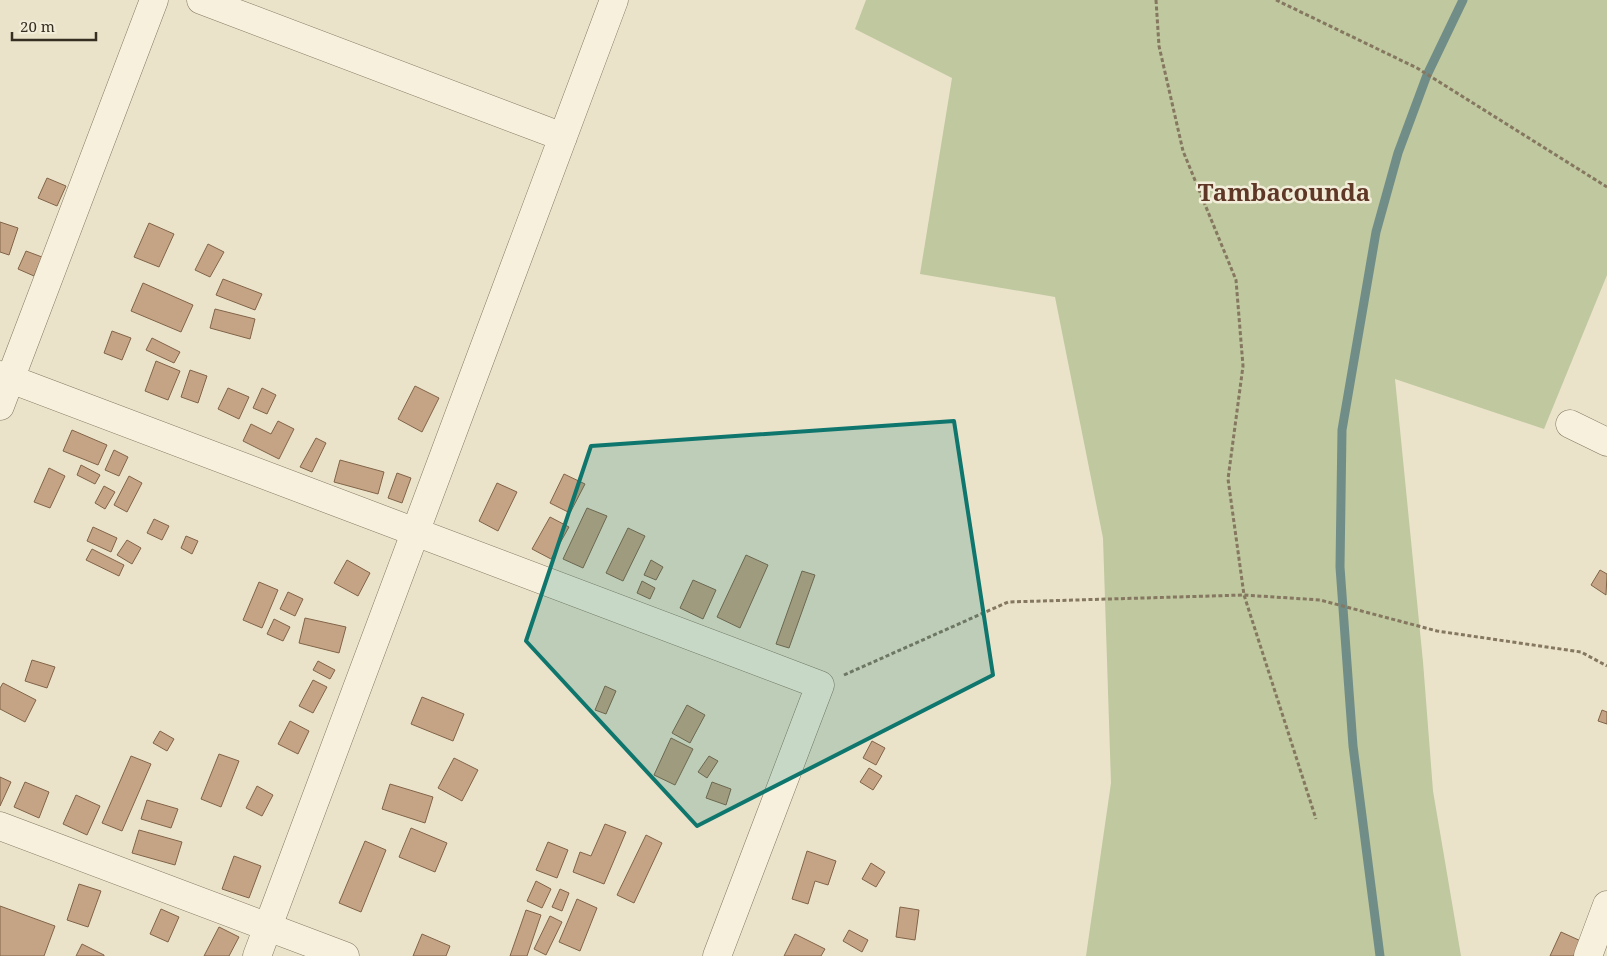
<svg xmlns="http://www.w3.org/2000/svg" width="1607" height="956" font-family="'Noto Serif',serif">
<rect width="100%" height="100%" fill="#eae3ca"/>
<!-- green -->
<path fill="#bfc89e" d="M 866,0 L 1607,0 L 1607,275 L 1544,429 L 1395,379 L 1423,662 L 1433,791 L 1461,956 L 1086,956 L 1111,783 L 1103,538 L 1055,297 L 920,274 L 952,78 L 855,29 Z"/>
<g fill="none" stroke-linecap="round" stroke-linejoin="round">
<!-- stream -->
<path stroke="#718d88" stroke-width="9" d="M 1380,956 L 1353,746 L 1340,567 L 1342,430 L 1376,232 L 1398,153 L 1427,75 L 1463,0"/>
</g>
<!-- building -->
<path fill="#c4a484" stroke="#826448" d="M 47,178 L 66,186 L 57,206 L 38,198 Z
M 0,222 L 18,228 L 9,255 L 0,252 Z
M 149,223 L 174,234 L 159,267 L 134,257 Z
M 208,244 L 224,252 L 210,277 L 195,270 Z
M 26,251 L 42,257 L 34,276 L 18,269 Z
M 223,279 L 262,294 L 255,310 L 216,295 Z
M 143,283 L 193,305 L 181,332 L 131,311 Z
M 215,309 L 255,319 L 250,339 L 210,328 Z
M 112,331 L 131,338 L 122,360 L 104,353 Z
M 152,338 L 180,352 L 174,363 L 146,350 Z
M 156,361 L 180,371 L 168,400 L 145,391 Z
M 190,370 L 207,376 L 198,403 L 181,397 Z
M 415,386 L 439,398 L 422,432 L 398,419 Z
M 228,388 L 249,397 L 239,419 L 218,409 Z
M 262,388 L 276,395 L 267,414 L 253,408 Z
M 278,421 L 294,429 L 279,459 L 243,441 L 251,424 L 271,434 Z
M 72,430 L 107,445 L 98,465 L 63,451 Z
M 316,438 L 326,443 L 312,472 L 300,467 Z
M 114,450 L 128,457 L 119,476 L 105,470 Z
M 340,460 L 384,472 L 378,494 L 334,482 Z
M 81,465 L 100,475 L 95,484 L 77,475 Z
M 49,468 L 65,476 L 50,508 L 34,502 Z
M 397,473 L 411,478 L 402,503 L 388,498 Z
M 564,474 L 585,484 L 570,513 L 550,503 Z
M 129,476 L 142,483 L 127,512 L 114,505 Z
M 497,483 L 517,492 L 498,531 L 479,521 Z
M 104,486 L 115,492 L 105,509 L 95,503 Z
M 587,508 L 607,516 L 583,568 L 563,559 Z
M 550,517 L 569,527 L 551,559 L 532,549 Z
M 154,519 L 169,526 L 162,540 L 147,533 Z
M 93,527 L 117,538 L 111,552 L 87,541 Z
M 628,528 L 645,536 L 623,581 L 606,573 Z
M 186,536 L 198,541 L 192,554 L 181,548 Z
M 127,540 L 141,548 L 132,564 L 117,555 Z
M 92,549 L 124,565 L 119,576 L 86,560 Z
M 746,555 L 768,565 L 740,628 L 717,617 Z
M 347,560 L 370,573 L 358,596 L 334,583 Z
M 651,560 L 663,567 L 656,580 L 644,575 Z
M 1600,570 L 1607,574 L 1606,595 L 1591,585 Z
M 802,571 L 815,575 L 789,648 L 776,644 Z
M 693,580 L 716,590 L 703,619 L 680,608 Z
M 642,581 L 655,588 L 650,599 L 637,593 Z
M 259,582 L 278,590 L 262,628 L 243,620 Z
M 288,592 L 303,599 L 295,616 L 280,609 Z
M 305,618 L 346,627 L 339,653 L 299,643 Z
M 274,619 L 290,627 L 283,641 L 267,634 Z
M 32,660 L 55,667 L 47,688 L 25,681 Z
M 318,661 L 335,670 L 330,679 L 313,670 Z
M 313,680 L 327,687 L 313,713 L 299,706 Z
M 3,683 L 36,700 L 25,722 L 0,709 L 0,688 Z
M 605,686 L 616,691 L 606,714 L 595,710 Z
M 422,697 L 464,714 L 453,741 L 411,724 Z
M 687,705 L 705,715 L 690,743 L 672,733 Z
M 1602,710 L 1607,712 L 1607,724 L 1598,721 Z
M 290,721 L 309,731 L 298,754 L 278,744 Z
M 160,731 L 174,739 L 167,751 L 153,743 Z
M 671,738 L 693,749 L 675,785 L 654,775 Z
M 872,741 L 885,748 L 876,765 L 863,758 Z
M 219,754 L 239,761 L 221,807 L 201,799 Z
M 131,756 L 151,764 L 122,831 L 102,823 Z
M 709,756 L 718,761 L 707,778 L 698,772 Z
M 454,758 L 478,770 L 462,801 L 438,788 Z
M 869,768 L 882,776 L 873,790 L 860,782 Z
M 0,777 L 11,782 L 0,806 Z
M 25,782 L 49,792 L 39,818 L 14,807 Z
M 712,782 L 731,789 L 726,805 L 706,798 Z
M 390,784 L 433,797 L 425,823 L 382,809 Z
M 257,786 L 273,795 L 262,816 L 246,808 Z
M 76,795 L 100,806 L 87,835 L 63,824 Z
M 147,800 L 178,809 L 171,828 L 141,819 Z
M 605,824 L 626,832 L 604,884 L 573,872 L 580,852 L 591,856 Z
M 411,828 L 447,843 L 435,872 L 399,857 Z
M 139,830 L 182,842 L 175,865 L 132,853 Z
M 646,835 L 662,843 L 634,903 L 617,895 Z
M 365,841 L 386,850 L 361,912 L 339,903 Z
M 548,842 L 568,850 L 557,878 L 536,870 Z
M 807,851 L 836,861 L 828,885 L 815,881 L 808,904 L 792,899 Z
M 234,856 L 261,866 L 249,898 L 222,889 Z
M 871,863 L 885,872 L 876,887 L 862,879 Z
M 536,881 L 551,889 L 542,908 L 527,901 Z
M 79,884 L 101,891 L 88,927 L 67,920 Z
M 560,889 L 569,893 L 562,911 L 552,907 Z
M 577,899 L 597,908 L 580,951 L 559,942 Z
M 0,906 L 55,926 L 44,956 L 0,956 Z
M 900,907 L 919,910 L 915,940 L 896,937 Z
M 161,909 L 179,917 L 168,942 L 150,934 Z
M 526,910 L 541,915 L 527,956 L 510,956 Z
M 550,916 L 562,922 L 546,955 L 534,949 Z
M 219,927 L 239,937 L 229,956 L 204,956 Z
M 849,930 L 868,940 L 862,952 L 843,941 Z
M 1561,932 L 1592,946 L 1588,956 L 1550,956 Z
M 422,934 L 450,946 L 446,956 L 413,956 Z
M 795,934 L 825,949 L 821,956 L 784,956 Z
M 82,944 L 104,955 L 104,956 L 76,956 Z"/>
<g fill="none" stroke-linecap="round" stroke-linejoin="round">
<defs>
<path id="minor" d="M 201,0 L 563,137
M 0,375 L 820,685 L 717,956
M 0,406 L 154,0
M 1570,424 L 1607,442
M 0,826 L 345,956
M 257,956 L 614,0
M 1588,956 L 1607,905"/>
</defs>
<!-- minor casing -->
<use href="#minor" stroke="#857760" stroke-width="29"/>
<!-- path -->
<path stroke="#857760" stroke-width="3" stroke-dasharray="4 2.5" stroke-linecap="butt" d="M 1156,0 L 1159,46 L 1183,151 L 1236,280 L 1243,366 L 1228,479 L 1244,595 L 1316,819
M 1276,0 L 1417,68 L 1607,187
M 844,675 L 1008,602 L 1244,595 L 1320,600 L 1437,631 L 1581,652 L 1607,666"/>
<!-- minor -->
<use href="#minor" stroke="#f6f0dc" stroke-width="28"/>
</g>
<!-- marked area -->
<path fill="#0f766e" fill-opacity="0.2" stroke="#0f766e" stroke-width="4" stroke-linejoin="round" d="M 954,421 L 993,675 L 697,826 L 526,641 L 591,446 Z"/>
<g text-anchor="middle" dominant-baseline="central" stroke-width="5" stroke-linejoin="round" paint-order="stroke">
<!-- town labels -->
<g font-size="24" font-weight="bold" fill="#5f3726" stroke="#f2edd9">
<text x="1284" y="191">Tambacounda</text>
</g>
</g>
<!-- scale -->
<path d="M12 32v8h84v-8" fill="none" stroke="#372e22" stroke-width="2.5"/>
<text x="20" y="32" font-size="15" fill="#372e22" stroke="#f2edd9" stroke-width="4" paint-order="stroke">20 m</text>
</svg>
